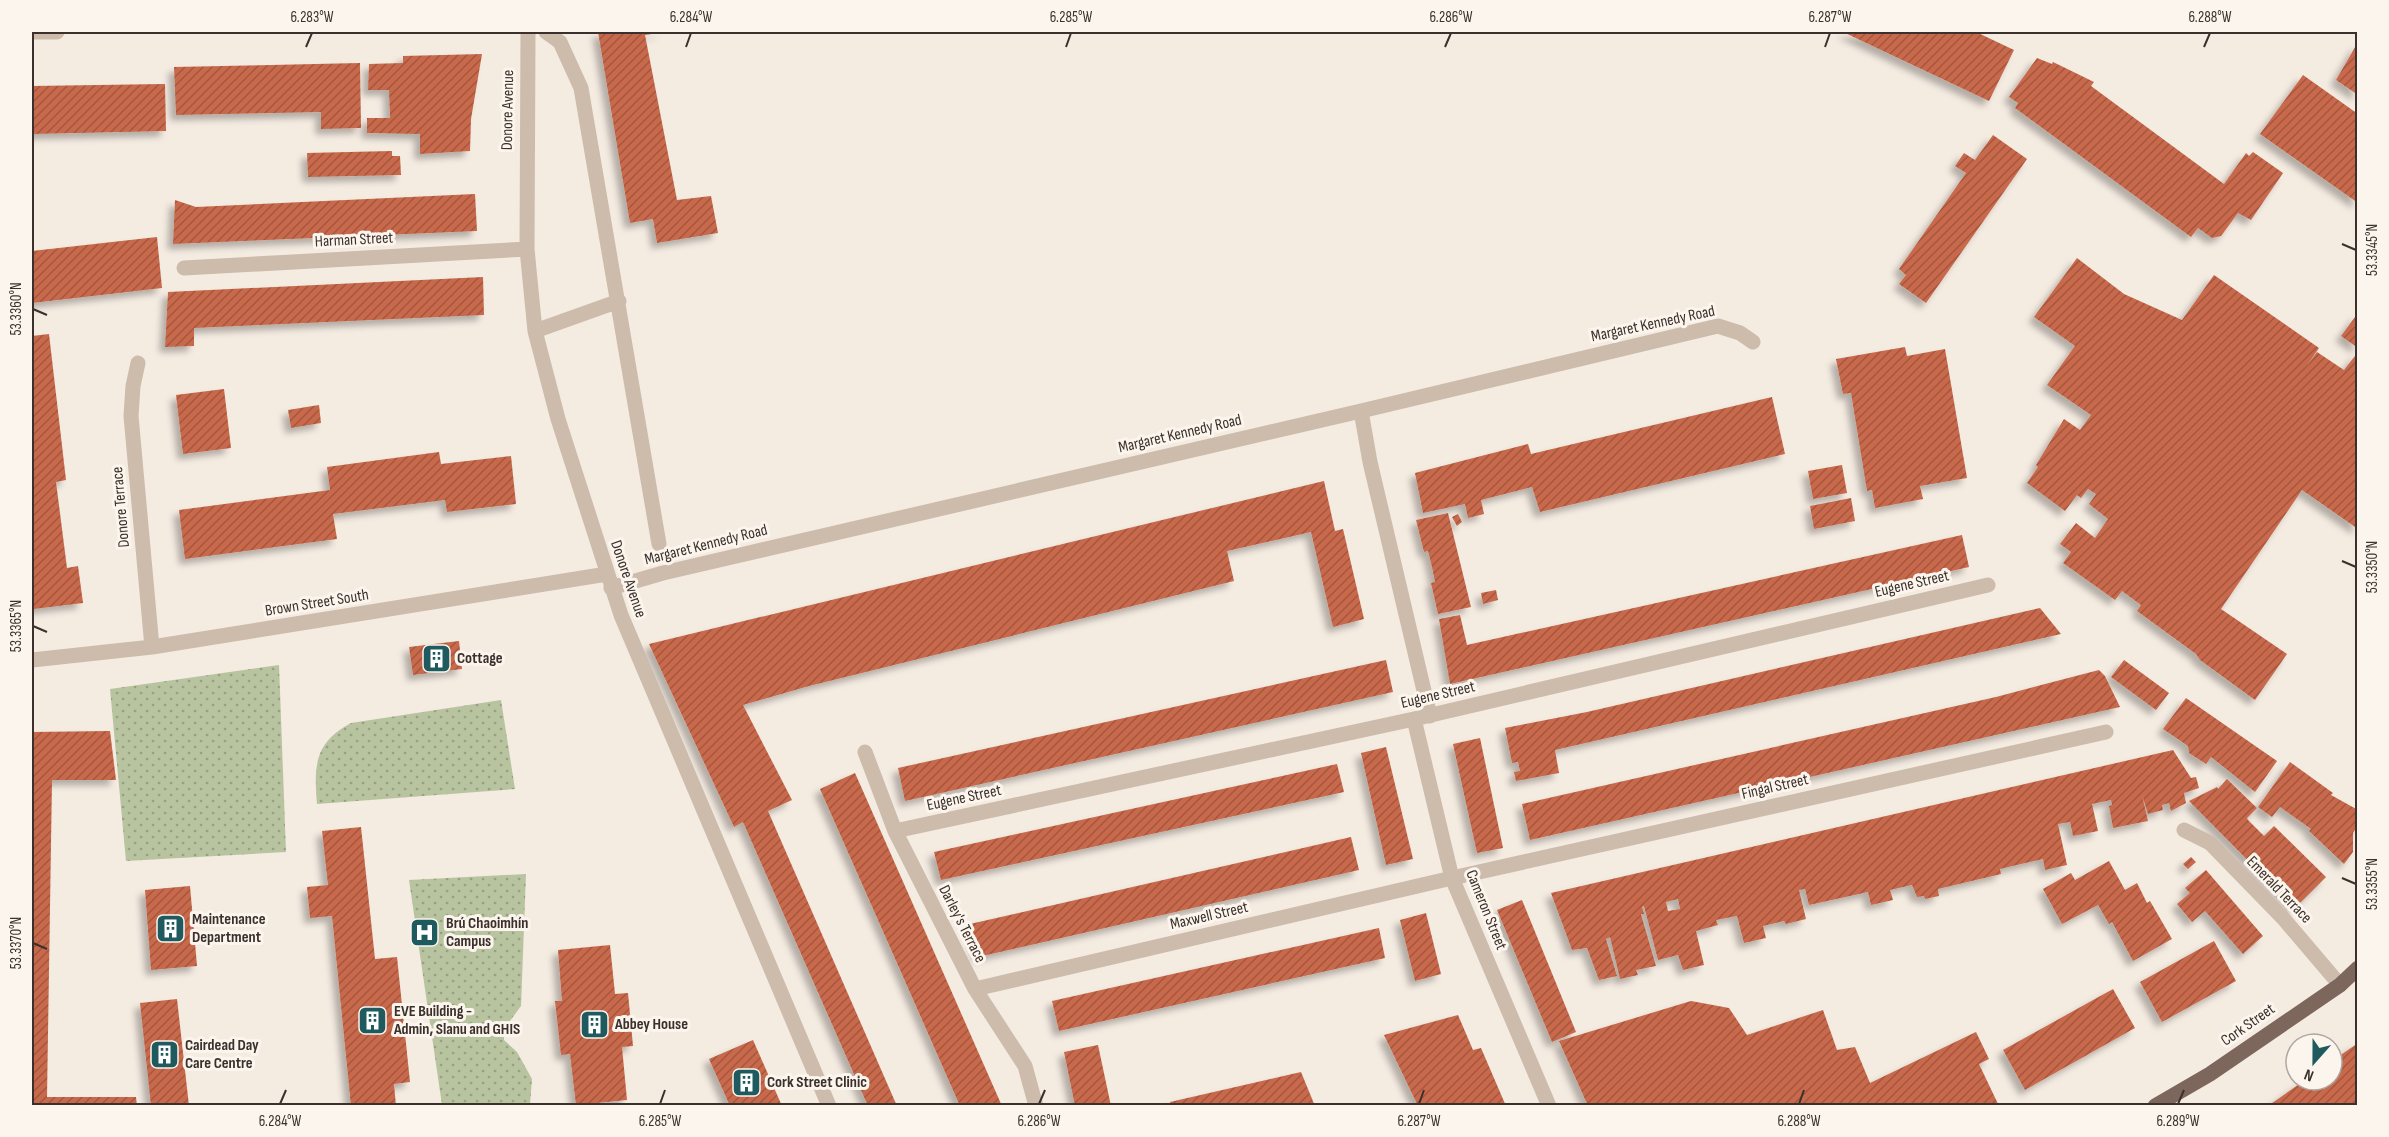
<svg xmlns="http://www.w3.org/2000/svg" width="2389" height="1137" font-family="'Sofia Sans Condensed',sans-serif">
<defs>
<pattern id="grass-dots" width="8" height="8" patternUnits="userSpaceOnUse" patternTransform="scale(1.5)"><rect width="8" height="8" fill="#b8c4a0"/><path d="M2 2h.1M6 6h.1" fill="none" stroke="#97a083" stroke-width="1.8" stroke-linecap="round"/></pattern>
<pattern id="building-hatch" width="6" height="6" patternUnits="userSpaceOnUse" patternTransform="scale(1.5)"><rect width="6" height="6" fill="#c8694b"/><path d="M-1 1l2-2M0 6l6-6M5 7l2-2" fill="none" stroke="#a4573f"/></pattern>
<filter id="shadow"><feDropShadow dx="-5.5" dy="5.5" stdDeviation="3" flood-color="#0004"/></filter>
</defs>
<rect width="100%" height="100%" fill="#f4ebe1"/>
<!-- grass -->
<path fill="url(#grass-dots)" d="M 279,665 L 286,852 L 126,861 L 110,689 Z
M 501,700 L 515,789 L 317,804 C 314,766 314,743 351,723 Z
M 526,874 L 521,1006 L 504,1029 L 504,1040 L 517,1052 L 532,1079 L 530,1105 L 442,1105 L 409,880 Z"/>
<!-- building -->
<path fill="url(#building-hatch)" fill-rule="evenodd" filter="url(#shadow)" d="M 598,32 L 665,32 L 645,35 L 677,200 L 711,196 L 718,233 L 657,243 L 653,219 L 630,223 Z
M 1843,32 L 1976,32 L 2014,50 L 1989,101 Z
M 2358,42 L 2358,95 L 2336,80 Z
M 482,54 L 471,119 L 470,151 L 420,154 L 420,134 L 367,133 L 367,118 L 390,118 L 389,90 L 368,90 L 369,64 L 403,63 L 403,56 Z
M 2037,58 L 2052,64 L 2053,62 L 2094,82 L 2091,86 L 2224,184 L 2246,153 L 2249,156 L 2253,152 L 2283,173 L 2251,220 L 2238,213 L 2221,236 L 2212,238 L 2198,228 L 2191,237 L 2015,108 L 2018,103 L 2009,97 Z
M 360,63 L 361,128 L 321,129 L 321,112 L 176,115 L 174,67 Z
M 2303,75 L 2358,114 L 2358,203 L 2260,134 Z
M 165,84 L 166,131 L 32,134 L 32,86 Z
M 1993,135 L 2027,159 L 1926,303 L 1899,284 L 1906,275 L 1899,269 L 1966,173 L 1955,166 L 1964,153 L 1975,160 Z
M 392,151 L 392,156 L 400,156 L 401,175 L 308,177 L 307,153 Z
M 475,194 L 477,231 L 173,244 L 175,200 L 196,207 Z
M 157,237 L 162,288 L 32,303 L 32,251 Z
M 2077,258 L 2124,294 L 2182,320 L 2214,275 L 2319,348 L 2304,370 L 2317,352 L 2344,370 L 2358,352 L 2358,529 L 2302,490 L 2221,609 L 2287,654 L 2255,700 L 2200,660 L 2196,654 L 2137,611 L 2141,605 L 2122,591 L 2115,600 L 2063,563 L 2071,552 L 2060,544 L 2076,523 L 2095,538 L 2108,519 L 2089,504 L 2096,494 L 2088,489 L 2081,498 L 2077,495 L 2065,511 L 2027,483 L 2038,467 L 2036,465 L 2064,419 L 2080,430 L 2091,415 L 2047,385 L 2075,346 L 2034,317 Z
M 483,277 L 484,315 L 194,328 L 194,346 L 165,347 L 168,292 Z
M 2358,313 L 2358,348 L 2341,336 Z
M 49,334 L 66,480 L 56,482 L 67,568 L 78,566 L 83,603 L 34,609 L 32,587 L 32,336 Z
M 1905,347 L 1907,356 L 1945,349 L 1967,478 L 1920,486 L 1923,499 L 1875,508 L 1872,490 L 1867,491 L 1851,393 L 1843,394 L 1836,359 Z
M 224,389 L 231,448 L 183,454 L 176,395 Z
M 1772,397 L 1785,454 L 1540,512 L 1532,487 L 1481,500 L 1484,514 L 1468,518 L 1465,504 L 1423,513 L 1415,473 L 1528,444 L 1531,454 Z
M 319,405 L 321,423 L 291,428 L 288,410 Z
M 439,452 L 441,464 L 511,456 L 516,504 L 447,512 L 445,500 L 333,514 L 337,539 L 185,559 L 179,510 L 330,490 L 327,467 Z
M 1842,465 L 1847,493 L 1813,499 L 1808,471 Z
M 1324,481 L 1335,531 L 1343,529 L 1364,619 L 1333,627 L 1311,532 L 1227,551 L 1234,581 L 809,686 L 743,705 L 792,800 L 768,811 L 897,1106 L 868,1106 L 743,822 L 734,827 L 649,644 Z
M 1851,498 L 1855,521 L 1814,529 L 1810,506 Z
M 1448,513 L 1471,607 L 1438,614 L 1431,583 L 1435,582 L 1432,567 L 1428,551 L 1424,552 L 1416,520 Z
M 1458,514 L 1462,522 L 1457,526 L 1452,517 Z
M 1962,535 L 1969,567 L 1450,684 L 1439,619 L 1460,615 L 1467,645 Z
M 1496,590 L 1498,600 L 1483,604 L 1481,593 Z
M 2040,608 L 2061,634 L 1555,750 L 1559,773 L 1516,781 L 1514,772 L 1520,771 L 1518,762 L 1512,763 L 1505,728 L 1587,712 Z
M 459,641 L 462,669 L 413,675 L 409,647 Z
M 1386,660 L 1393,692 L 905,801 L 898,768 Z
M 2124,660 L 2169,693 L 2156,710 L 2111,677 Z
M 2099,670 L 2105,676 L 2120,707 L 1530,840 L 1522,804 L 1996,697 Z
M 2186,698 L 2277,761 L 2255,792 L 2211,757 L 2206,764 L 2189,753 L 2188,746 L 2163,729 Z
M 110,731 L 116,780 L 52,780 L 47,1097 L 136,1097 L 137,1106 L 32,1106 L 32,732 Z
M 1480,738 L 1503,848 L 1477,853 L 1453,744 Z
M 1386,747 L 1413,859 L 1386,865 L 1361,753 Z
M 2173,750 L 2191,778 L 2196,777 L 2199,788 L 2184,793 L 2186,803 L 2171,811 L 2169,803 L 2162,805 L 2163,810 L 2148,814 L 2142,795 L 2148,821 L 2113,828 L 2109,806 L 2112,805 L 2111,800 L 2092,804 L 2098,831 L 2073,836 L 2070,822 L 2058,824 L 2067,865 L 2045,870 L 2043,859 L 2021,864 L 2000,869 L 2001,874 L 1938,889 L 1939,896 L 1925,899 L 1924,896 L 1917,897 L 1912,885 L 1890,890 L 1893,900 L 1871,905 L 1868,892 L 1809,905 L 1805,889 L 1799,890 L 1806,919 L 1786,924 L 1784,921 L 1763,926 L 1766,938 L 1744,943 L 1737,916 L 1716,920 L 1718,925 L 1696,931 L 1704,965 L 1683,970 L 1678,955 L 1658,960 L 1644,906 L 1642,907 L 1644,914 L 1641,914 L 1656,966 L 1636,970 L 1638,975 L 1620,979 L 1610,937 L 1606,939 L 1617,976 L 1599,980 L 1587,948 L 1572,950 L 1551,893 ZM 1678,899 L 1680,909 L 1668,911 L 1666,902 Z
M 2290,762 L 2333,793 L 2331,795 L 2358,810 L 2358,825 L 2353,833 L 2353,852 L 2344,864 L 2309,831 L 2311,829 L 2280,807 L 2272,817 L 2258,807 Z
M 1337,764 L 1344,792 L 941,880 L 934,852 Z
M 855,773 L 927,936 L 1002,1106 L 960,1106 L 901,972 L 820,789 Z
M 2227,779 L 2257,808 L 2247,818 L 2248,820 L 2264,836 L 2274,826 L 2326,877 L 2295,908 L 2189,801 L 2217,787 L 2218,789 Z
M 361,827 L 375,959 L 397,957 L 410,1082 L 394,1084 L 396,1106 L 351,1106 L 332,916 L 310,918 L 307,887 L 328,885 L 322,831 Z
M 1351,837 L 1359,870 L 978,957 L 970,924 Z
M 2191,857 L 2196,862 L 2188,869 L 2183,864 Z
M 2109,861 L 2125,890 L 2137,883 L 2147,903 L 2150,901 L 2172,939 L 2133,961 L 2112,922 L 2109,924 L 2098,905 L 2062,924 L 2043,889 L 2071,873 L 2075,880 Z
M 2206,870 L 2263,936 L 2243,954 L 2205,911 L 2192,922 L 2177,904 L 2190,893 L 2185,888 Z
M 190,886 L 197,966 L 151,970 L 145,890 Z
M 1522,900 L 1576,1032 L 1552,1042 L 1497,910 Z
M 1426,913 L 1441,974 L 1415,981 L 1400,920 Z
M 1379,928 L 1385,958 L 1059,1031 L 1052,1001 Z
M 2214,941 L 2236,981 L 2162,1022 L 2140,982 Z
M 610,945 L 615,994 L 628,993 L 633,1046 L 622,1047 L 627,1100 L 576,1105 L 570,1054 L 561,1055 L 555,1001 L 562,1001 L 558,950 Z
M 2113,989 L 2135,1028 L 2025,1090 L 2003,1050 Z
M 177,999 L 189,1106 L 151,1106 L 140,1003 Z
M 1691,1001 L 1729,1008 L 1747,1035 L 1823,1010 L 1837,1050 L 1855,1047 L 1870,1083 L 1976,1032 L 1989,1059 L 1979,1064 L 1999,1106 L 1588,1106 L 1559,1041 Z
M 1458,1015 L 1473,1050 L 1481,1048 L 1506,1106 L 1418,1106 L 1384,1035 Z
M 753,1040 L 782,1106 L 730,1106 L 709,1059 Z
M 2358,1043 L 2358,1106 L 2268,1106 L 2305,1080 L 2332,1080 L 2332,1061 Z
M 1098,1045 L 1111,1106 L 1075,1106 L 1064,1052 Z
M 1301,1072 L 1315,1106 L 1171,1106 L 1170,1102 Z"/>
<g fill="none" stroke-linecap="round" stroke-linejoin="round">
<!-- minor -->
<path stroke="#cdbbac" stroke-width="15" d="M 32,32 L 57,32
M 528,32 L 527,249 L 535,331 L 558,419 L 621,615 L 829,1106
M 546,32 L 560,42 L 581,88 L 659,544
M 184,268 L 527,249
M 535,331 L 619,301
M 138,363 L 133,386 L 131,416 L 152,647
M 1361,411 L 1370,462 L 1430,716
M 611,588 L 663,573 L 1361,411 L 1718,326 L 1740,333 L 1753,342
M 32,660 L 152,647 L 607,574
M 1414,719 L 1452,878 L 1549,1106
M 865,752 L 895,831 L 975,989 L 1025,1066 L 1036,1106
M 2184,830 L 2210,843 L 2283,918 L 2340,985
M 895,831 L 1414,719 L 1988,585
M 975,989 L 1452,878 L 2106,732"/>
<!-- major -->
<path stroke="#7d675c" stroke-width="15" d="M 2155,1106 L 2210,1074 L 2340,985 L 2358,968"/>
</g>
<!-- ticks -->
<path fill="none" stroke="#3b302b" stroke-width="2" d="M 306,47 L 312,33M 686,47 L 691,33M 1066,47 L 1071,33M 1445,47 L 1451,33M 1825,47 L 1830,33M 2204,47 L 2210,33M 2342,244 L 2356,250M 33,309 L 47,315M 2342,561 L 2356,567M 33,626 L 47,632M 2342,878 L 2356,884M 33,943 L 47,949M 280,1104 L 286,1090M 660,1104 L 665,1090M 1039,1104 L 1045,1090M 1419,1104 L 1424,1090M 1799,1104 L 1804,1090M 2178,1104 L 2184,1090"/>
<!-- icons -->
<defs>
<symbol id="building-square" viewBox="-11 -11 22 22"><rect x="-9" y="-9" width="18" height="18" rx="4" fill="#1f5a5e" stroke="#fbf5ee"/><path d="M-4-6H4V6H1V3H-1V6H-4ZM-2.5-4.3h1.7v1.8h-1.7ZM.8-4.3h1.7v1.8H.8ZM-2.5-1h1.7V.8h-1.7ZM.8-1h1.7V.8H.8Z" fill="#fff"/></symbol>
<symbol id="hospital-square" viewBox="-11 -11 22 22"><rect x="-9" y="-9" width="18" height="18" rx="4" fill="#1f5a5e" stroke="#fbf5ee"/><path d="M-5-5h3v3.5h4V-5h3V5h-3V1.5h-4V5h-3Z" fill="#fff"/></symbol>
</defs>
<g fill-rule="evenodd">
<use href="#building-square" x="420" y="642" width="33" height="33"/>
<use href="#building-square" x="154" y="912" width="33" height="33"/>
<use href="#hospital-square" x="408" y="916" width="33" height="33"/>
<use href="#building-square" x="356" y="1004" width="33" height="33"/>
<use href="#building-square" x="578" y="1008" width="33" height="33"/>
<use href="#building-square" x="148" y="1038" width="33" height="33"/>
<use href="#building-square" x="730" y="1066" width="33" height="33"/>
</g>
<g text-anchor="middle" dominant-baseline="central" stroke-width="6" stroke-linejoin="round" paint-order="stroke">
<!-- street labels -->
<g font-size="16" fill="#3b302b" stroke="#fbf5ee">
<text transform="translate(508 110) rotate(-89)">Donore Avenue</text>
<text transform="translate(354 240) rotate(-3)">Harman Street</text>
<text transform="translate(1653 324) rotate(-12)">Margaret Kennedy Road</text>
<text transform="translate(1180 434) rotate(-13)">Margaret Kennedy Road</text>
<text transform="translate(121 507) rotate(-95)">Donore Terrace</text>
<text transform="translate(706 545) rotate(-14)">Margaret Kennedy Road</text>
<text transform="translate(628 579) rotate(71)">Donore Avenue</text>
<text transform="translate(1912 584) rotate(-13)">Eugene Street</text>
<text transform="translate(317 603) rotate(-9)">Brown Street South</text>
<text transform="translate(1438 695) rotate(-13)">Eugene Street</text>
<text transform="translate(1775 787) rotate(-13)">Fingal Street</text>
<text transform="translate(964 798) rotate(-12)">Eugene Street</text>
<text transform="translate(2279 890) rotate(46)">Emerald Terrace</text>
<text transform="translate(1486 910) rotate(68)">Cameron Street</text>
<text transform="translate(1209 916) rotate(-13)">Maxwell Street</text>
<text transform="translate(962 924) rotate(63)">Darley's Terrace</text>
<text transform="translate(2248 1025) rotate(-35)">Cork Street</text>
</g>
<!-- poi labels -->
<g font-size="16" font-weight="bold" fill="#3b302b" stroke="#fbf5ee" text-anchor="start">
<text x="457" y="658">Cottage</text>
<text x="192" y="919">Maintenance<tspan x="192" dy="18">Department</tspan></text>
<text x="446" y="923">Brú Chaoimhín<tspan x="446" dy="18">Campus</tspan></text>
<text x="394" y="1011">EVE Building -<tspan x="394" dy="18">Admin, Slanu and GHIS</tspan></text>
<text x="615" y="1024">Abbey House</text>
<text x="185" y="1045">Cairdead Day<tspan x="185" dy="18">Care Centre</tspan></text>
<text x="767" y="1082">Cork Street Clinic</text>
</g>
</g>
<!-- border -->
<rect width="2389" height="1137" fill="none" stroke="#fbf5ee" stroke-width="66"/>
<!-- north arrow -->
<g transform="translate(2314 1062) rotate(201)"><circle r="28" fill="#fbf5ee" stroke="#aea6a0" stroke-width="1.5"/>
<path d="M0-4.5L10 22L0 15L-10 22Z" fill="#1f5a5e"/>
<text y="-9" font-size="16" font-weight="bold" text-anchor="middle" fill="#3b302b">N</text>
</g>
<rect x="33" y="33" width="2323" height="1071" fill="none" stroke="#3b302b" stroke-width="2"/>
<g font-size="15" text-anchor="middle" fill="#3b302b">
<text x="312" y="22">6.283°W</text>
<text x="691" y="22">6.284°W</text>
<text x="1071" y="22">6.285°W</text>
<text x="1451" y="22">6.286°W</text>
<text x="1830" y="22">6.287°W</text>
<text x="2210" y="22">6.288°W</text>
<text transform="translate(2372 250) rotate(-90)" y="5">53.3345°N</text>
<text transform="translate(16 309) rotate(-90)" y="5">53.3360°N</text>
<text transform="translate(2372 567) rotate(-90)" y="5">53.3350°N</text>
<text transform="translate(16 626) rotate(-90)" y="5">53.3365°N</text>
<text transform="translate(2372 884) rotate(-90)" y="5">53.3355°N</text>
<text transform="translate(16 943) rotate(-90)" y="5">53.3370°N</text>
<text x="280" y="1126">6.284°W</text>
<text x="660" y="1126">6.285°W</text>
<text x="1039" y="1126">6.286°W</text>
<text x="1419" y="1126">6.287°W</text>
<text x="1799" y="1126">6.288°W</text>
<text x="2178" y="1126">6.289°W</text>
</g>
</svg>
